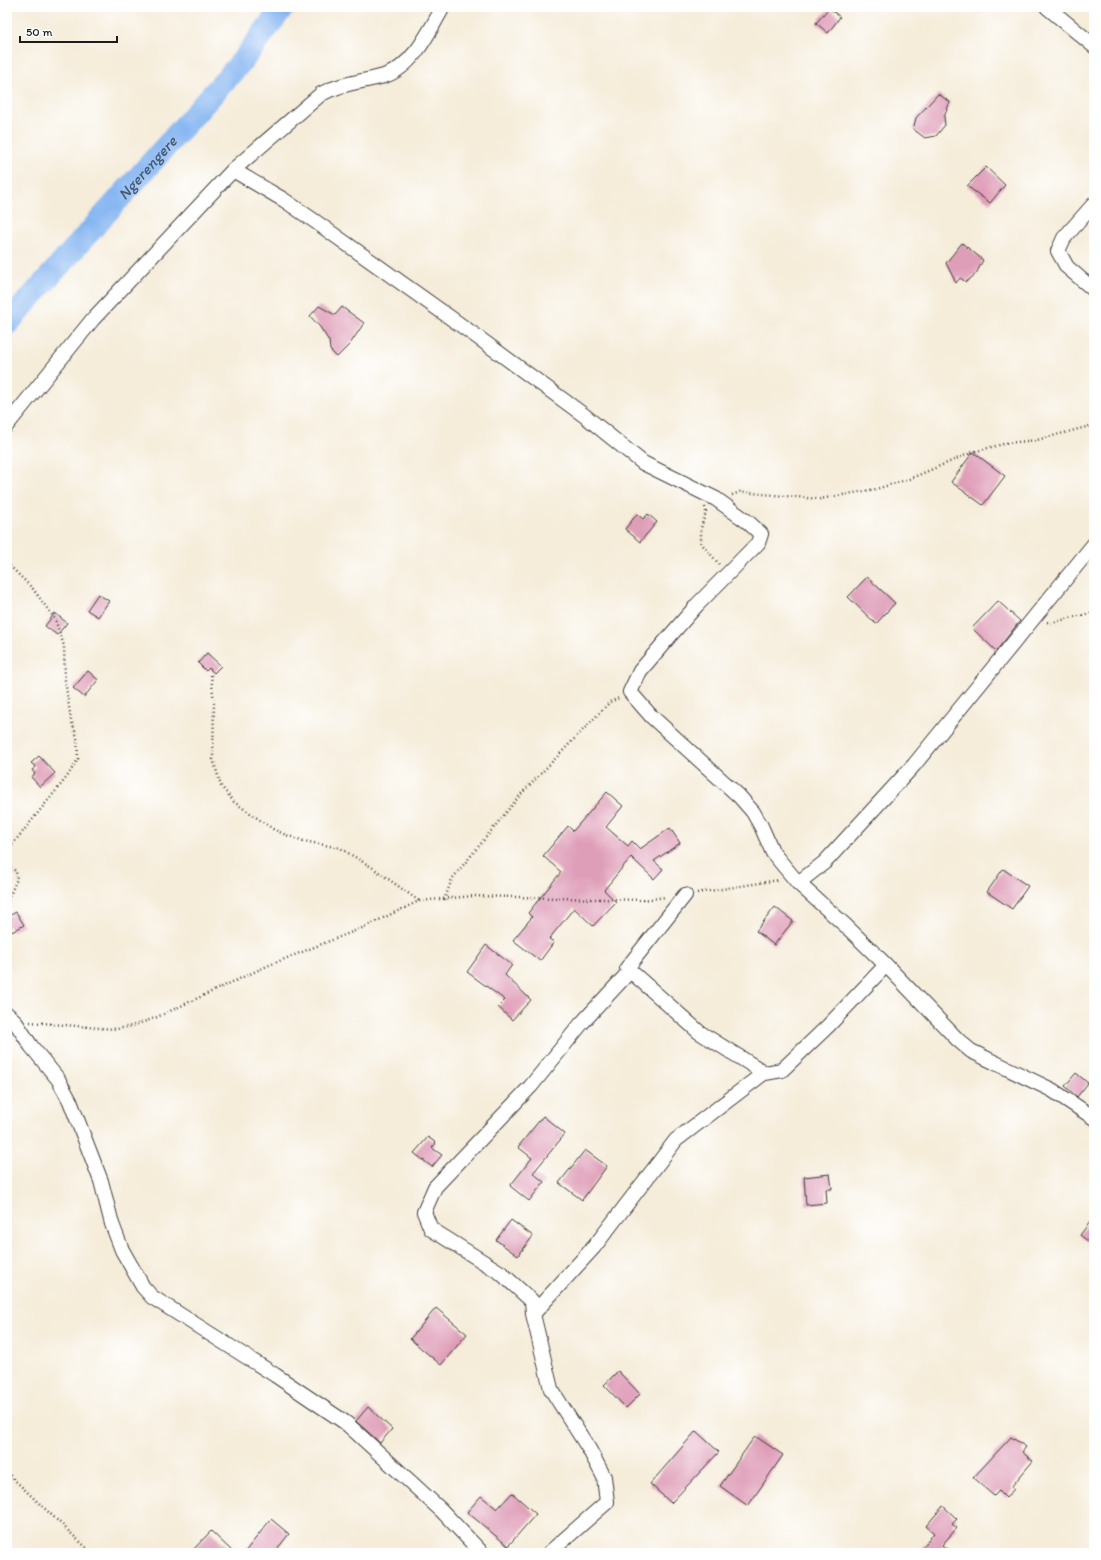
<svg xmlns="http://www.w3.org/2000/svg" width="1101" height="1560" font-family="Itim,sans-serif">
<rect width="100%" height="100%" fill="#fff"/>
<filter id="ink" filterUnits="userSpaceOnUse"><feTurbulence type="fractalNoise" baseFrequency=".025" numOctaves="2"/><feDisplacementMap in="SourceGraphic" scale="8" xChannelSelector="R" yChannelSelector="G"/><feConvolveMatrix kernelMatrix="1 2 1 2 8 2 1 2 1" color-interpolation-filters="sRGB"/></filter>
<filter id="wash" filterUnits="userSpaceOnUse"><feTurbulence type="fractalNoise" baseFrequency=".012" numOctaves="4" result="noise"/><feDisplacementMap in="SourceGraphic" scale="16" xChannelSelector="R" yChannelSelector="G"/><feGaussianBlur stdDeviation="0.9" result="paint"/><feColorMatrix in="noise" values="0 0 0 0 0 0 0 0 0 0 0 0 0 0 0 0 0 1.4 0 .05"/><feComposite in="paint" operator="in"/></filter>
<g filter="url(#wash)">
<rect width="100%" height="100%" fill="#f5ecd9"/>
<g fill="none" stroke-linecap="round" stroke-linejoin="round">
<!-- river -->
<path stroke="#85b5f1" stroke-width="23" id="s1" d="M 7,324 L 243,60 L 283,7"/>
</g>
<g id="blocks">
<!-- building -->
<path fill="#df9eb8" d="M 829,8 L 840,17 L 828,33 L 816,23 Z
M 938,94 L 950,102 L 944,117 L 945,125 L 936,136 L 925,138 L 913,129 L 916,118 Z
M 986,167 L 1005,185 L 990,203 L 967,186 Z
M 962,243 L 983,260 L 976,274 L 966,282 L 960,278 L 956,283 L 946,263 Z
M 319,306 L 335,315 L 342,307 L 364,323 L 350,344 L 337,357 L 330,350 L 329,341 L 320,327 L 310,316 Z
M 973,452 L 1005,476 L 983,505 L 951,482 Z
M 637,514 L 643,519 L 648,514 L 657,522 L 640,542 L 625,529 Z
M 867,577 L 895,603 L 876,624 L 848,597 Z
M 98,594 L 109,601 L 98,617 L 87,610 Z
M 998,601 L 1020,621 L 996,651 L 972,628 Z
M 55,613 L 67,623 L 57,635 L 45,626 Z
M 207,653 L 221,666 L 214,673 L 209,668 L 206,671 L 198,663 Z
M 88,671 L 98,680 L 84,697 L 73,688 Z
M 39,756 L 55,773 L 40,787 L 31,777 L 35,774 L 32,770 L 36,767 L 31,763 Z
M 607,792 L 623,806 L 606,827 L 628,846 L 632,841 L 640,849 L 670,828 L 680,843 L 654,861 L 663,869 L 654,879 L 631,857 L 604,890 L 616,902 L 593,926 L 574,908 L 549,939 L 554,942 L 540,961 L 513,940 L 532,917 L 528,913 L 561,872 L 543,856 L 568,826 L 573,831 Z
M 1003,869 L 1028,886 L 1012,909 L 987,892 Z
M 775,907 L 793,921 L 774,945 L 756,931 Z
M 16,912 L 24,925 L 12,932 L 7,924 L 7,917 Z
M 486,945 L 512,965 L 505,975 L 531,1000 L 512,1020 L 498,1007 L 505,1000 L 467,972 Z
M 1076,1073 L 1088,1083 L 1077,1097 L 1065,1086 Z
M 543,1116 L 565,1134 L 533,1173 L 544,1182 L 529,1201 L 510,1186 L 532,1158 L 518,1147 Z
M 428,1137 L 436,1143 L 432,1148 L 442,1155 L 432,1167 L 414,1153 Z
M 585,1150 L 607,1166 L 582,1200 L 559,1183 Z
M 830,1174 L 832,1189 L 826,1189 L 827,1203 L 806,1205 L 804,1177 Z
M 1094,1217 L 1094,1246 L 1080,1235 Z
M 511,1220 L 533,1236 L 518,1256 L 496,1240 Z
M 436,1308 L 467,1334 L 441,1365 L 410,1339 Z
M 618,1371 L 640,1394 L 626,1408 L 604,1385 Z
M 368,1407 L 392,1429 L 380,1443 L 356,1421 Z
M 696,1431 L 719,1452 L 671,1503 L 650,1484 Z
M 755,1436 L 783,1455 L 748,1506 L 720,1486 Z
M 1011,1437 L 1026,1447 L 1022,1452 L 1033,1461 L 1011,1487 L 1014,1489 L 1006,1498 L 999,1491 L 994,1496 L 973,1478 Z
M 512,1493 L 536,1514 L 508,1546 L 467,1512 L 481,1496 L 497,1509 Z
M 943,1506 L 957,1519 L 952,1524 L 957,1528 L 942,1545 L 951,1553 L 918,1553 L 934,1533 L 926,1526 Z
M 271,1519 L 289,1534 L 274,1553 L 244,1553 Z
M 211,1531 L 234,1553 L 190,1553 Z"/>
</g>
</g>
<g filter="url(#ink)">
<use href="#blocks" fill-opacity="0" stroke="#3d3b38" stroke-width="1"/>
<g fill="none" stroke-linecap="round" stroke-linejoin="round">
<defs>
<path id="street" d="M 1047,7 L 1094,46
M 233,170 L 284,200 L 316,222 L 476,336 L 585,416 L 643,463 L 716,499 L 748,522 L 761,534 L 758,543 L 697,605 L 669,637 L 640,671 L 630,692 L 651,716 L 739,796 L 753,812 L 761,826 L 773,853 L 798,883 L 846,926 L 886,965 L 958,1040 L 971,1051 L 1052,1090 L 1094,1118
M 1094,204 L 1064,238 L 1058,251 L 1067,267 L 1094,290
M 7,425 L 93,319 L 233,170 L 321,94 C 341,83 363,82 384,76 C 413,67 429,32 443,7
M 798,883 L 825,862 L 914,765 L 1094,544
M 685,895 L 627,968 L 699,1032 L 765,1073 L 782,1070 L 828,1026 L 886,965
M 630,971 L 581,1024 L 531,1086 L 435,1187 L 424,1212 L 431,1229 L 501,1273 L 532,1301 L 533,1314 L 594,1247 L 676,1140 L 764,1073
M 7,1014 L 14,1020 L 31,1046 L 58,1079 L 70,1101 L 101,1181 L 112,1224 L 122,1250 L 143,1287 L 152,1297 L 275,1375 L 346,1423 L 441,1510 L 482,1553
M 533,1314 L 551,1389 L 589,1449 L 604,1477 L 607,1502 L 549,1553"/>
</defs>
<!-- street casing -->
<use href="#street" stroke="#3d3b38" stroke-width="16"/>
<!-- path -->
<path stroke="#3d3b38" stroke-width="2.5" stroke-dasharray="1 3" stroke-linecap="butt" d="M 732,495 L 740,492 L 820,499 L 876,489 L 909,479 L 973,452 L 1007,443 L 1037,440 L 1094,425
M 705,507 L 706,512 L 701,528 L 701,543 L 719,564
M 7,563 L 33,589 L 55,619 L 64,646 L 65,680 L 71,720 L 77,737 L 78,759 L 67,777 L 7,851
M 1047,622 L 1051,623 L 1094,612
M 211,675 L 214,703 L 213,759 L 221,786 L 234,802 L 273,829 L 286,835 L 304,841 L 340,848 L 373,868 L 419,901
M 7,866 L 16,871 L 17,879 L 7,902
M 697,893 L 779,880
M 444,900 L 452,879 L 522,793 L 610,702 L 619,698
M 30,1022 L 100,1028 L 117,1029 L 132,1026 L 155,1018 L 267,966 L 362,928 L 419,901 L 473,896 L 643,900 L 666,897
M 7,1473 L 92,1553"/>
<!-- street -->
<use href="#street" stroke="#fff" stroke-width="14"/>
</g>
</g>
<g text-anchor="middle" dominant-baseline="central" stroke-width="3" stroke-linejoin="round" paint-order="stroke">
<!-- water labels -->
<g font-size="16" font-style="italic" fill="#465971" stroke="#fff">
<text stroke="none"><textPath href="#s1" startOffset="210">Ngerengere</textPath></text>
</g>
</g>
<!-- margin -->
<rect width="1101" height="1560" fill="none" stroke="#fff" stroke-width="24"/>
<!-- scale -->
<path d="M20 36v6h97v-6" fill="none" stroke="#1c1c1c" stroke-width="2"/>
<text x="26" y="36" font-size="12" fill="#1c1c1c" stroke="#ffffff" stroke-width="3" paint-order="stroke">50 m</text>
</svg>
